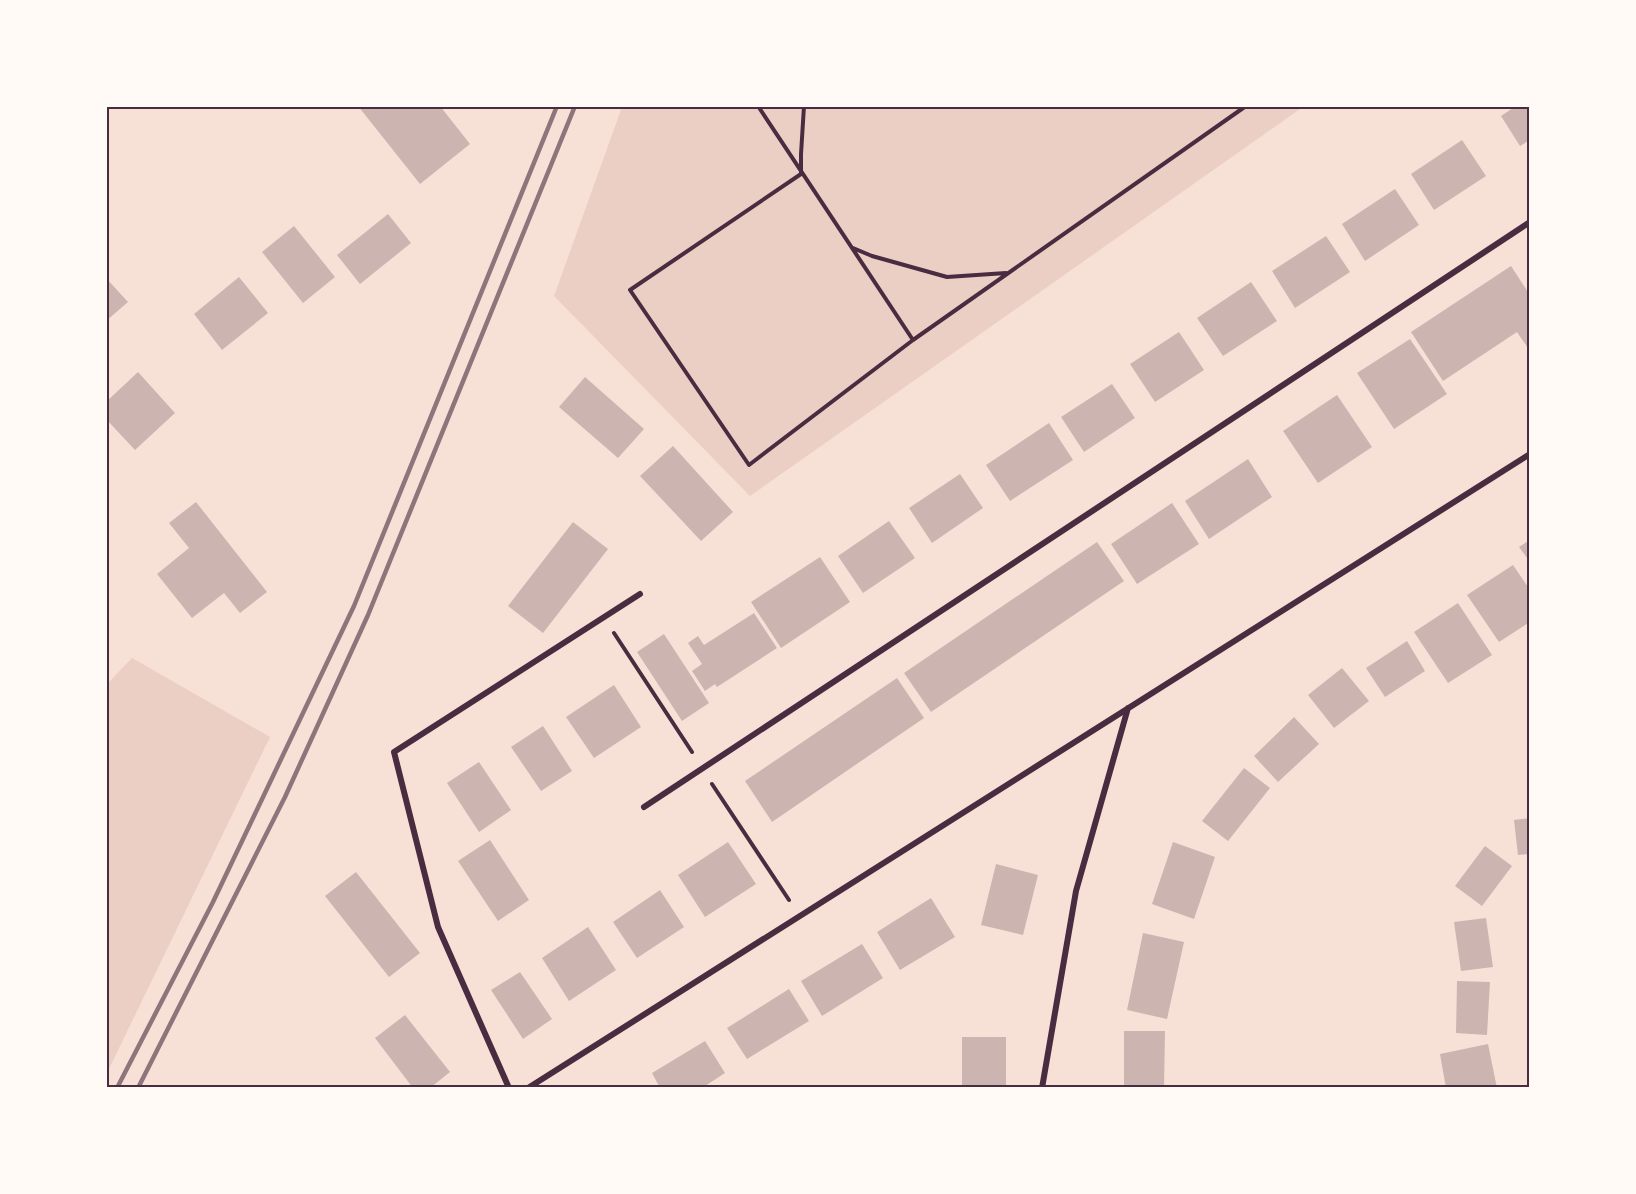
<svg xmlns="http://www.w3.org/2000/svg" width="1636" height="1194" font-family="'Times New Roman',serif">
<rect width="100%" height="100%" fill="#f7e1d7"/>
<!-- green -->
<path fill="#ebcfc5" d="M 622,107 L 1303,107 L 750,496 L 554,296 Z
M 132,658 L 270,737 L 107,1073 L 107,684 Z"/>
<!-- building -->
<path fill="#ccb4b1" d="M 358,106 L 440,106 L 470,144 L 420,184 Z
M 1516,106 L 1530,106 L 1530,140 L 1520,146 L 1501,116 Z
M 1462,140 L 1486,176 L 1434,210 L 1411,174 Z
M 1395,189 L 1419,225 L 1365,261 L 1342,224 Z
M 388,214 L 411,243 L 360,284 L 337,255 Z
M 294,226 L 335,277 L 303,303 L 262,252 Z
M 1326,236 L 1350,272 L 1295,308 L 1272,271 Z
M 1511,266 L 1530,295 L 1530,351 L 1517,332 L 1443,381 L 1411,332 Z
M 239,277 L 268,313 L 222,350 L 194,314 Z
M 106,278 L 128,302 L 106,321 Z
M 1251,282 L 1277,321 L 1223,356 L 1197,318 Z
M 1179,332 L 1204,370 L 1155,402 L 1130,364 Z
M 1410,339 L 1447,394 L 1394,429 L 1357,373 Z
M 138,372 L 175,413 L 135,450 L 106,419 L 106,402 Z
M 585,377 L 644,429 L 618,458 L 559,407 Z
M 1112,384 L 1135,418 L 1084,452 L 1061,417 Z
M 1337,395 L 1372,447 L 1318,483 L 1283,431 Z
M 1049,423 L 1073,460 L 1010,501 L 986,465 Z
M 673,446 L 733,512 L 701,541 L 640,476 Z
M 1248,459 L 1272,497 L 1209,539 L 1185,501 Z
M 960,474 L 983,508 L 932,543 L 909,508 Z
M 196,502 L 267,592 L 240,613 L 224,593 L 192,618 L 157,574 L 189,548 L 169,523 Z
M 1172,503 L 1199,544 L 1137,584 L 1111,544 Z
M 889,521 L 915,558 L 863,593 L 838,556 Z
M 573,522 L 608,549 L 543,633 L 508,606 Z
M 1530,540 L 1530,562 L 1519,547 Z
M 1097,542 L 1124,581 L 931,712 L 904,673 Z
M 820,557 L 850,602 L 781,648 L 751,602 Z
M 1513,565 L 1530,590 L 1530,622 L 1499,642 L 1467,595 Z
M 1458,603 L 1492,655 L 1448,683 L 1414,632 Z
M 754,613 L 777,648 L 717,687 L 715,684 L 705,691 L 692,671 L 702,664 L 688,643 L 698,636 L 704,645 Z
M 664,634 L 709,703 L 682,721 L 637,652 Z
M 1407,641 L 1425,671 L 1385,697 L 1366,668 Z
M 1342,668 L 1369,701 L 1334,728 L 1308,695 Z
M 897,678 L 924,718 L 772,822 L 745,781 Z
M 614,685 L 641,727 L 594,758 L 566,717 Z
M 1294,717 L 1319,744 L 1278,782 L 1254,756 Z
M 543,726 L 572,771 L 541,791 L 511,747 Z
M 479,762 L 511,810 L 479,832 L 447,783 Z
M 1244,768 L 1270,788 L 1228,841 L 1202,821 Z
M 1530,818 L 1530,854 L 1518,855 L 1514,820 Z
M 490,840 L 529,900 L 498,921 L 458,861 Z
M 728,842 L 756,884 L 705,917 L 678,875 Z
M 1173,842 L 1215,857 L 1194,919 L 1152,904 Z
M 1485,846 L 1512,866 L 1482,906 L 1455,886 Z
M 996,864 L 1038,875 L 1023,935 L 981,925 Z
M 356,872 L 420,953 L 389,977 L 325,896 Z
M 660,890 L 684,927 L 637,958 L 613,922 Z
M 931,898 L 955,937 L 900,970 L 877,932 Z
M 1486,918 L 1493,967 L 1461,971 L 1454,922 Z
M 588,927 L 616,970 L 569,1001 L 542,958 Z
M 1143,933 L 1184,942 L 1167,1019 L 1127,1010 Z
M 862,944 L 883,978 L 822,1016 L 801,981 Z
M 520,972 L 552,1019 L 523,1039 L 491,990 Z
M 1457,981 L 1490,982 L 1487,1035 L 1456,1033 Z
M 789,989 L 809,1021 L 747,1059 L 727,1028 Z
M 405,1015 L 450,1072 L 430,1088 L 413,1088 L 375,1038 Z
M 1124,1031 L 1165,1031 L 1164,1088 L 1124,1088 Z
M 962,1037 L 1006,1037 L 1006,1088 L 962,1088 Z
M 705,1041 L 725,1073 L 702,1088 L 660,1088 L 652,1073 Z
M 1488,1044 L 1497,1088 L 1446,1088 L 1440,1054 Z"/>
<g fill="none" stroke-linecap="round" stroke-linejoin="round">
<!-- path -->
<path stroke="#4a2c40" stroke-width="4" d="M 758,106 L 913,340 L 1246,106
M 804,106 L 801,154 L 801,174 L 630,290 L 749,465 L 913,340
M 853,248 L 872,256 L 947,277 L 1006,273
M 614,633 L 692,752
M 712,784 L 789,900"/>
<!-- minor -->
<path stroke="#4a2c40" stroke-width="6" d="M 644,807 L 1530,222
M 509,1088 L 438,927 L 394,752 L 640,594
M 528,1088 L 1530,454
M 1042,1088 L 1076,891 L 1128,708"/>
<!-- rail -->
<path stroke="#8f747c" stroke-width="4.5" d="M 117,1088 L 213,902 L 354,606 L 557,106
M 138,1088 L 285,797 L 368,615 L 575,106"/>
</g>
<!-- border -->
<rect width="1636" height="1194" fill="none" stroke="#fffaf5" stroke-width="216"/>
<rect x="108" y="108" width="1420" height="978" fill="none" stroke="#4a2c40" stroke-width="2"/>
</svg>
